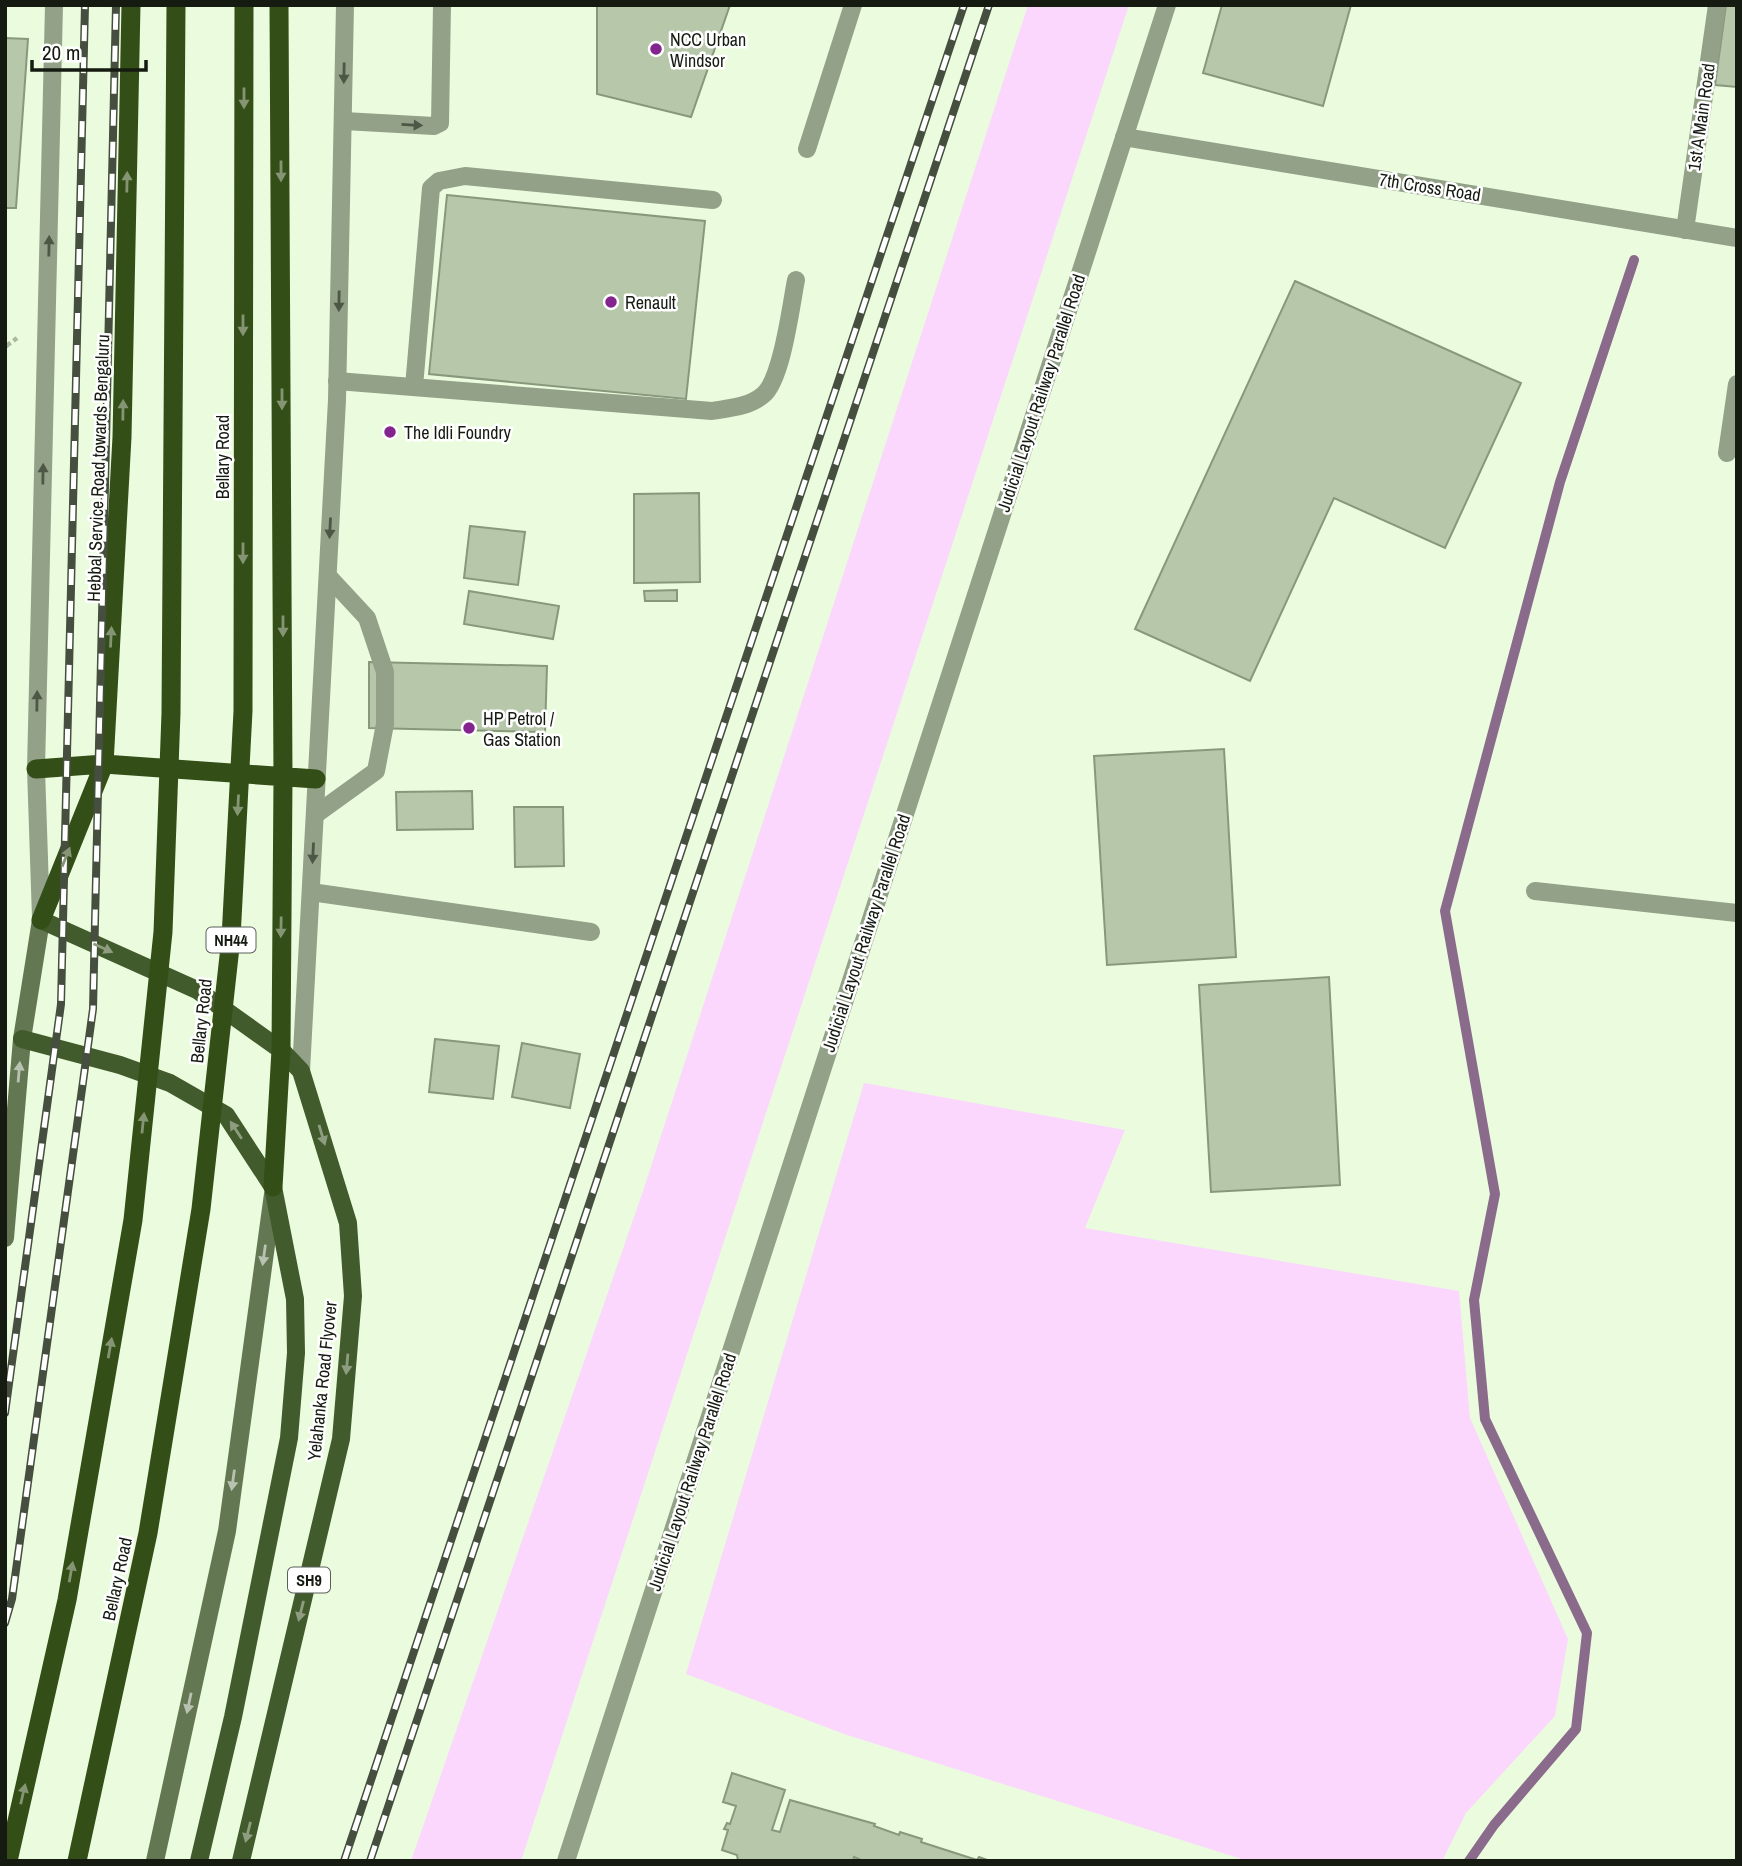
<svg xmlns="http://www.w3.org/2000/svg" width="1742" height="1866" font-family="'Archivo Narrow',sans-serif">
<rect width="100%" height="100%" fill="#ebfcde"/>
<!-- green -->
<path fill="#fbd7fe" d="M 1028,5 L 1129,5 L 521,1861 L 411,1861 L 643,1191 Z
M 864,1083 L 1125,1130 L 1085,1228 L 1459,1291 L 1470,1418 L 1568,1639 L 1555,1716 L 1466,1813 L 1442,1861 L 1248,1861 L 844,1734 L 686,1674 Z"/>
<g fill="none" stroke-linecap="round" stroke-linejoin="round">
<!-- stream -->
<path stroke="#8a6b8c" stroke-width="10" d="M 1469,1861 L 1494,1825 L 1576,1729 L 1587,1633 L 1485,1419 L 1474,1300 L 1495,1194 L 1445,911 L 1560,482 L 1634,260"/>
</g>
<!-- building -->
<path fill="#b6c7aa" stroke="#88987d" stroke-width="2" d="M 597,5 L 730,5 L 691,117 L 597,94 Z
M 1222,5 L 1351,5 L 1323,106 L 1203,73 Z
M 1726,5 L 1737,5 L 1737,87 L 1715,85 Z
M 5,38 L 28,39 L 16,208 L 5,208 Z
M 447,195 L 705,221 L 686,399 L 429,374 Z
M 1295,281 L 1521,383 L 1445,548 L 1334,498 L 1250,681 L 1135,629 Z
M 699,493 L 700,582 L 634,583 L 634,494 Z
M 470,526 L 525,532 L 518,585 L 464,578 Z
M 677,590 L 677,601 L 645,601 L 644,591 Z
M 469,591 L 559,606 L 553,639 L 464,624 Z
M 369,662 L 547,666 L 545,732 L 369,728 Z
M 1224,749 L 1236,957 L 1107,965 L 1094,756 Z
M 472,791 L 473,829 L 397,830 L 396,792 Z
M 514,807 L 563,807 L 564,866 L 515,867 Z
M 1329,977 L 1340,1185 L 1211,1192 L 1199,985 Z
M 435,1039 L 499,1046 L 493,1099 L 429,1092 Z
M 522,1043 L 580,1054 L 570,1108 L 512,1097 Z
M 732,1773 L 785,1790 L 772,1830 L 780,1832 L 790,1800 L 875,1824 L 874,1826 L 899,1835 L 900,1832 L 922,1839 L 921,1842 L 977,1860 L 979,1857 L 990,1861 L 863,1861 L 854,1857 L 853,1861 L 738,1861 L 737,1855 L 722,1850 L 728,1830 L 724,1829 L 727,1823 L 730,1824 L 736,1806 L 723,1802 Z"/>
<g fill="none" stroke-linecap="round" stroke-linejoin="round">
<!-- path -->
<path stroke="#aab8a0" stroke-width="4.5" stroke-dasharray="7 3.5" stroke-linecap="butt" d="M 5,347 L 17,338"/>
<!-- service -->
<path stroke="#92a187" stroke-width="18" d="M 344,121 L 434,126 L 440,123 L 442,5
M 807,149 L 853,5
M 337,381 L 712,411 C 729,408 749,407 763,395 C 782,380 791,305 796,280
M 414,387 L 431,188 L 439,181 L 465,176 L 713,200
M 315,815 L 376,771 L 385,724 L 385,672 L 367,618 L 328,576
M 1535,891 L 1737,913
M 311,892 L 591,932"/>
<!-- minor -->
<path stroke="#92a187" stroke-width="18" d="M 1124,137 L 1737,238
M 1685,230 L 1717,5
M 1727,453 L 1737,384"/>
<!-- tertiary -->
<path stroke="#92a187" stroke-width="18" d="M 41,918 L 36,769 L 54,5
M 301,1071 L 337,400 L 345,5
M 566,1861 L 1167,5"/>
<!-- secondary -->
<path stroke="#637852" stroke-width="18" d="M 5,1238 L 22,1039 L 41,920
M 155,1861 L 227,1531 L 273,1194"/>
<!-- primary -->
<path stroke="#425b2c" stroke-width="18" d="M 41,920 L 197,990 L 281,1050 L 301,1071 L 348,1223 L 353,1296 L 341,1439 L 241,1861
M 22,1039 L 120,1065 L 170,1083 L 226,1115 L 273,1187 L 295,1299 L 296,1353 L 289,1438 L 233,1717 L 199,1861"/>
<!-- trunk -->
<path stroke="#344e18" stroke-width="19" d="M 36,769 L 104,764 L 316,779
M 41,920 L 104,764 L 122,437 L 131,5
M 273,1187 L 281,1050 L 283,778 L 279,5"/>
<defs>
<path id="rail" d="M 5,1413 L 61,1004 L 85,5
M 5,1623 L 12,1599 L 93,1009 L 116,5
M 344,1861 L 964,5
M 370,1861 L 989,5"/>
</defs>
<!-- rail casing -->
<use href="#rail" stroke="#454e3f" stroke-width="8"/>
<!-- rail -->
<use href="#rail" stroke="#fff" stroke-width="5" stroke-dasharray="16" stroke-linecap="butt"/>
<!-- trunk-bridge -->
<path stroke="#344e18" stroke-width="19" d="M 8,1861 L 67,1600 L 133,1220 L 163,932 L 171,713 L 176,5
M 77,1861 L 148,1533 L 201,1209 L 231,938 L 243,711 L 244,5"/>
</g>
<!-- one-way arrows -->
<defs><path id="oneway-solid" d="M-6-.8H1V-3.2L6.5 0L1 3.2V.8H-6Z" transform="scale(1.75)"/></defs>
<g fill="#4d5746">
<use href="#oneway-solid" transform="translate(344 73) rotate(91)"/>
<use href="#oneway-solid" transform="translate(412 125) rotate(3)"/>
<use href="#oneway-solid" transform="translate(49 246) rotate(-89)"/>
<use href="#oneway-solid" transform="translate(339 301) rotate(91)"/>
<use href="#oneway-solid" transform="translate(43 474) rotate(-89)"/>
<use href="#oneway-solid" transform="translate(330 528) rotate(93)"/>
<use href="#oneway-solid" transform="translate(37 701) rotate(-89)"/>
<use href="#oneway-solid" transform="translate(313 853) rotate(93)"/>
</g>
<g fill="#859574">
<use href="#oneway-solid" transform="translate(244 98) rotate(90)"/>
<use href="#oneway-solid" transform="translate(281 171) rotate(90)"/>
<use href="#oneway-solid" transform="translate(127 182) rotate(-89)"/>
<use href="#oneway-solid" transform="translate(243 325) rotate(90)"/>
<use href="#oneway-solid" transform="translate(282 399) rotate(90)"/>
<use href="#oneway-solid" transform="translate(123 410) rotate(-89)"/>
<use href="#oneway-solid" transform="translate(243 553) rotate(90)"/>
<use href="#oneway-solid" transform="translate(283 626) rotate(90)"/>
<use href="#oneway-solid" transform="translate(111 637) rotate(-87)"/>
<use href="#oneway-solid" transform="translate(238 805) rotate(93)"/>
<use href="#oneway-solid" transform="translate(66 857) rotate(-68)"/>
<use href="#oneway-solid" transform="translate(281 927) rotate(91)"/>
<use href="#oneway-solid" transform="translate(143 1123) rotate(-84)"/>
<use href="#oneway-solid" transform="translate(110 1348) rotate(-80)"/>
<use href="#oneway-solid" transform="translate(71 1572) rotate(-80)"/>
<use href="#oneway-solid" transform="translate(23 1794) rotate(-77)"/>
</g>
<g fill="#8e9d80">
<use href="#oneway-solid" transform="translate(103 948) rotate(24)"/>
<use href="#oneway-solid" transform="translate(236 1130) rotate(-123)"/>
<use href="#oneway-solid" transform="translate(322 1135) rotate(73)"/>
<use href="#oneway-solid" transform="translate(347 1364) rotate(95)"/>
<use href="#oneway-solid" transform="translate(301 1611) rotate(104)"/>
<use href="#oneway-solid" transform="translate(248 1832) rotate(104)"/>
</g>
<g fill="#b9c2b1">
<use href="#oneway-solid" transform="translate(19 1072) rotate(-85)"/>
<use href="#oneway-solid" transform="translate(264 1255) rotate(98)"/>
<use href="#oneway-solid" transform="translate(233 1480) rotate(98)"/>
<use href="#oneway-solid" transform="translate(189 1703) rotate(102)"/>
</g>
<!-- markers -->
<g fill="#84248f" stroke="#fff" stroke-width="2.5">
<circle cx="656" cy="49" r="7"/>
<circle cx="611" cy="302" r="7"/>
<circle cx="390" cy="432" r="7"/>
<circle cx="469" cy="728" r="7"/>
</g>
<g text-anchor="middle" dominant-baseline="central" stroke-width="5" stroke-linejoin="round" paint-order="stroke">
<!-- shield labels -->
<g fill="#fff" stroke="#5b5f58" stroke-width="2">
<rect x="206.5" y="927.5" width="49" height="25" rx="5"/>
<rect x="288" y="1567.5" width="42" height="25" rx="5"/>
</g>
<g font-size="16" font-weight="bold" fill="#151b11">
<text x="231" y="940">NH44</text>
<text x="309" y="1580">SH9</text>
</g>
<!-- poi labels -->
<g font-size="18" fill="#151b11" stroke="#fff" text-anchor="start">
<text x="670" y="39">NCC Urban<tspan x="670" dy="21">Windsor</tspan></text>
<text x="625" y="302">Renault</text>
<text x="404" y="432">The Idli Foundry</text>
<text x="483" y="718">HP Petrol /<tspan x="483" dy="21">Gas Station</tspan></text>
</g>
<!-- street labels -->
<g font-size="18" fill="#151b11" stroke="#fff">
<text transform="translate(1701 117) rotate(-82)">1st A Main Road</text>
<text transform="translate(1430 187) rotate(9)">7th Cross Road</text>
<text transform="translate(1041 393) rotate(-72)">Judicial Layout Railway Parallel Road</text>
<text transform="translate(222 457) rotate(-90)">Bellary Road</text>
<text transform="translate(98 468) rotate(-88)">Hebbal Service Road towards Bengaluru</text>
<text transform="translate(866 933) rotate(-72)">Judicial Layout Railway Parallel Road</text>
<text transform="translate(201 1021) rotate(-84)">Bellary Road</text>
<text transform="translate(322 1381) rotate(-84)">Yelahanka Road Flyover</text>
<text transform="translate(692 1472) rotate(-72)">Judicial Layout Railway Parallel Road</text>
<text transform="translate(117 1579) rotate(-78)">Bellary Road</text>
</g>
</g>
<!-- border -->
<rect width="1742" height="1866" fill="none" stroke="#151b11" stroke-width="14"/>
<!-- scale -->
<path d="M32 60v10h114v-10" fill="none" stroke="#151b11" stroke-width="3.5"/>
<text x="42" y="60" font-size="21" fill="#151b11" stroke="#ffffff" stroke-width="5" paint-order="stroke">20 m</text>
</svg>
